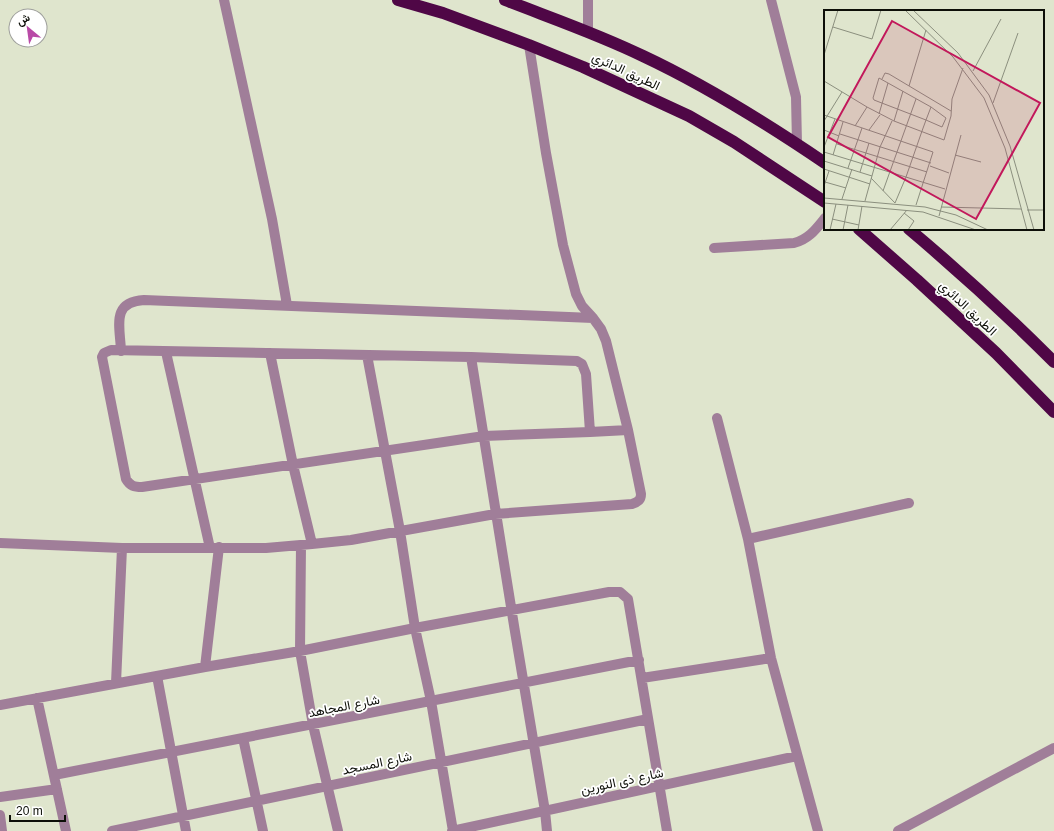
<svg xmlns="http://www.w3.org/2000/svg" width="1054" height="831" font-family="Helvetica,Vazirmatn,sans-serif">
<rect width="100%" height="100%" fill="#dfe5cd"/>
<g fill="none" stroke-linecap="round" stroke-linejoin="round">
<!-- lane -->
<path stroke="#a07e99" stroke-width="10" d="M 714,248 L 794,243 C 809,239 816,229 825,218"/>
<!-- street -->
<path stroke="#a07e99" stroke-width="10" d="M 224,0 L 272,219 L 287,305
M 588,0 L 588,31
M 771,0 L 796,97 L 797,144
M 121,351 C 120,326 111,302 144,300 L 593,318
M 166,352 L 210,548
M 270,353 L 293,465 L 312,544
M 367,355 L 400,531 L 415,628 L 431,701 L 453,831
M 471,357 L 111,350 L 104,353 L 102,357 L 126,479 C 130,486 134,487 142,487 L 484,436 L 590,432 L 586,374 L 582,364 L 577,361 L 471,357 C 495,508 519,660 545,811 L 547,831
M 717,418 L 748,539 L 771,658 L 818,831
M 590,432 L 628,430
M 748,539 L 909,503
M 0,543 L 122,548
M 301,545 L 300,651 L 313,725 L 338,831
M 205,667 L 219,547
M 157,676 L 186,831
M 642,678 L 771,658
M 116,683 L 122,548 L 266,548 L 312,544 L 351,540 L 495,514 L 632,504 C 638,502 641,500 641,494 L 628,430 L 606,341 L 601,329 L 593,318 L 582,306 L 576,294 L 563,245 L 546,153 L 529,45
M 37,698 L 66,831
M 0,705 L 205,667 L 300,651 L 415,628 L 609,592 L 620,592 L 628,599 L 629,605 L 667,831
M 243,738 L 263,831
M 54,775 L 639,660
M 0,797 L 57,789
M 0,815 L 2,831
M 112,831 L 648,719
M 452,831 L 797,756
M 898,831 L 1054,748"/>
<!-- highway -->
<path stroke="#4f0746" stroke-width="12" d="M 398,0 L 443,13 L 529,45 L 583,67 L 689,116 L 734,142 L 825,202
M 505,0 C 551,18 598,34 643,56 C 707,86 766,123 825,163
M 859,229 L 917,280 L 996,353 L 1054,412
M 909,229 C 959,271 1008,316 1054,362"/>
</g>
<g text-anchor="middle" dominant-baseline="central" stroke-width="3.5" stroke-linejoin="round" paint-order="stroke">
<!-- street labels -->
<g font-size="13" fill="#0d0f08" stroke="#fff">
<text transform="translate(626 71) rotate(25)">الطريق الدائري</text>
<text transform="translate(968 308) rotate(43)">الطريق الدائري</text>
<text transform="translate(344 706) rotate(-11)">شارع المجاهد</text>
<text transform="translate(377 763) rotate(-12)">شارع المسجد</text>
<text transform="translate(622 781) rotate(-12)">شارع ذى النورين</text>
</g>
</g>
<!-- overview -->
<g transform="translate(824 10)">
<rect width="220" height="220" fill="#dfe5cd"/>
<path fill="none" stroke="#8b8f7e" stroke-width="1" d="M 81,0 L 129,47 L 160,88 L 181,138 L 203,220M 89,0 L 134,43 L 165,85 L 186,136 L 210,220M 9,17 L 48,29 L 57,0M 0,45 L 14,0M 149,61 L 177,9M 58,69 L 61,63 L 65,64 L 127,101M 0,71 L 43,97M 85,76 L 102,20M 169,93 L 194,23M 55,104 L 64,73M 0,105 L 109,142 L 92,195M 0,111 L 18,82M 70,111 L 79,81M 31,116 L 43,97 L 70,111 L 120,130 L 127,106 L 128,89 L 139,58M 0,120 L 15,126M 45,120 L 56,105M 16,124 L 107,153M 13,134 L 103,162M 0,137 L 11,109M 0,142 L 121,179M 9,145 L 19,112M 131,145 L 157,152M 0,151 L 48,166M 106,156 L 125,163M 24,158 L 38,118M 0,159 L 46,174M 36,162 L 45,133M 47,168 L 71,193 L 82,167 L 98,121 L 102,110 L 107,97 L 122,108 L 118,117 L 102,110 L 50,90 L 49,88 L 55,68 L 107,97M 1,172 L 22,178M 0,176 L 5,161M 59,181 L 92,89M 0,188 L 101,197 L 132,205 L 164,220M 18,189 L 28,159M 41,191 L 56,137 L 68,111M 0,193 L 99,202 L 152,220M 117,197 L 197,199M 203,200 L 220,200M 80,203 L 90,211 L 84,220M 115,206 L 137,125M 8,209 L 35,215M 6,220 L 12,194M 19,220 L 24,195M 34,220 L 38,196M 66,220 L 83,200"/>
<path fill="#c2185b" fill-opacity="0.15" stroke="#c2185b" stroke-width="2" d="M 68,11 L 216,93 L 152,209 L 4,127 Z"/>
<rect width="220" height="220" fill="none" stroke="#0d0f08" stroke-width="2"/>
</g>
<!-- north arrow -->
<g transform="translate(28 28) rotate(331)"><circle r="19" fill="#ffffff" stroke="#9e9f9c"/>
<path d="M0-3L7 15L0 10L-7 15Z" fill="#b94aa7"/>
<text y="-6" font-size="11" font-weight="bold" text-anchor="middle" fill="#0d0f08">ش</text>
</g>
<!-- scale -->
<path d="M10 815v6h55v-6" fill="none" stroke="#0d0f08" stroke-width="2"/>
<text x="16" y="815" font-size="12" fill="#0d0f08" stroke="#ffffff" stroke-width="3" paint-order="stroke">20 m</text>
</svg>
